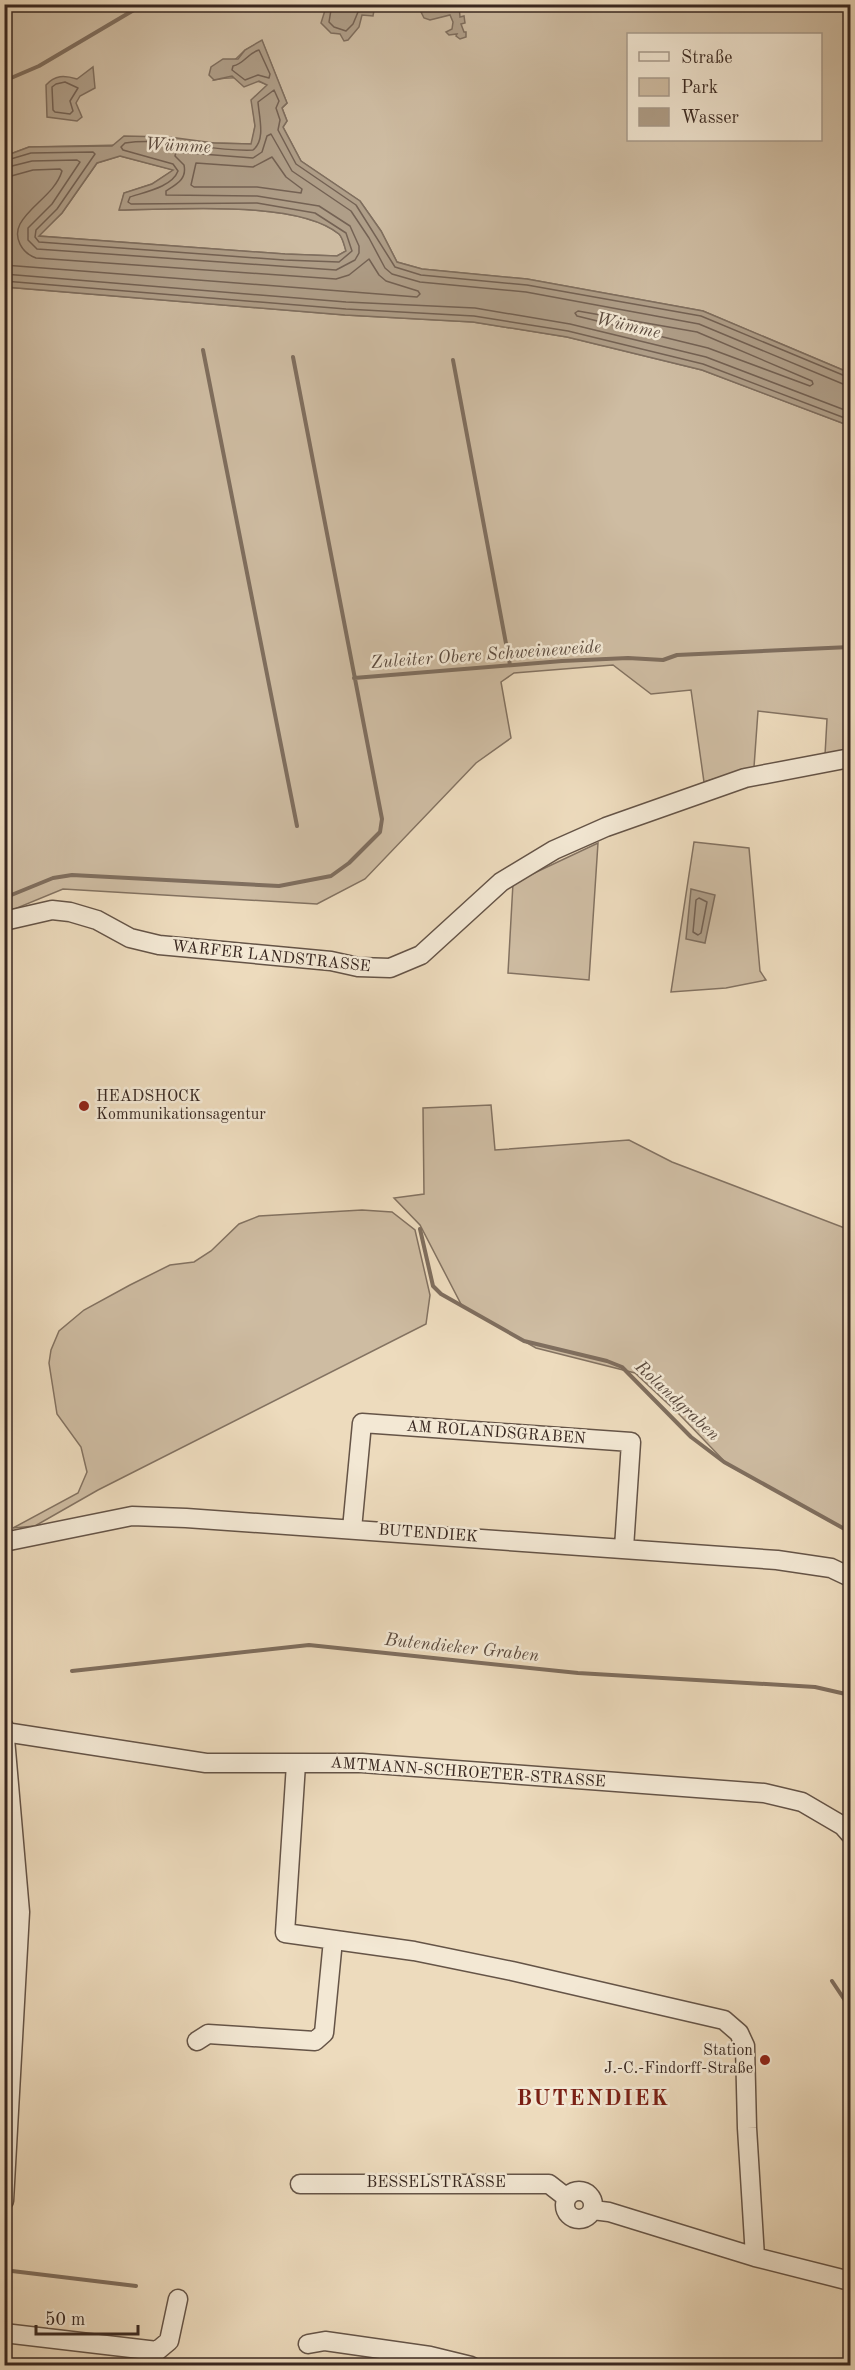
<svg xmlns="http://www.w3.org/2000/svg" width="855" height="2370" font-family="'Old Standard TT',serif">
<rect width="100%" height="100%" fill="#eddbbd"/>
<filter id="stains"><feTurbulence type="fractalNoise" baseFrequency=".00333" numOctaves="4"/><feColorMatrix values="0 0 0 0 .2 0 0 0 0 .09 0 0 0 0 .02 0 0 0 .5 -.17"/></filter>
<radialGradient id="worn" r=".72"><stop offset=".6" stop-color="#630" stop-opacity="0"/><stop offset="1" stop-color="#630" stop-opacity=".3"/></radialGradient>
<!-- green -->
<path fill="#cebca2" stroke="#837261" stroke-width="1.5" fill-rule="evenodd" d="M 4,5 L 850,5 L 850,373 L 703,311 L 527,279 L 422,269 L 397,262 L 381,231 L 360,201 L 301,161 L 283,127 L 287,121 L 282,108 L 287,103 L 262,41 L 245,50 L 214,80 C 233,76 250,77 268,85 L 252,100 L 255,126 L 252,144 L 214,143 L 29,147 L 5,156 ZM 628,34 L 820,34 L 820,140 L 628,140 Z
M 120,156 L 174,170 L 152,184 L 124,193 L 120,210 C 174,210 297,199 339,234 C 343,238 344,245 346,251 L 337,256 L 285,254 L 38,236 L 62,213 L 97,163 Z
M 5,287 L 345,315 L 473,322 L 567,337 L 702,370 L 850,426 L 850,753 L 825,755 L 827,719 L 758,711 L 754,767 L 704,782 L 691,690 L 651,694 L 613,665 L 514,673 L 501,682 L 511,738 L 476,763 L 365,879 L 317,904 L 63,889 L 5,913 Z
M 694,842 L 749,848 L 760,971 L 766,980 L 726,988 L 671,992 Z
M 598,843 L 589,980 L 508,973 L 513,883 Z
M 491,1105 L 495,1150 L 629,1140 L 672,1162 L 850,1230 L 850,1532 L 728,1465 L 680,1415 L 635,1373 L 536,1348 L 462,1306 L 420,1225 L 394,1198 L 424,1194 L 423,1108 Z
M 362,1210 L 392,1212 L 415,1230 L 430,1295 L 426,1324 L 98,1490 L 35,1526 L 13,1528 L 78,1493 L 87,1472 L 81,1447 L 57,1414 L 49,1363 L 51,1350 L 59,1331 L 84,1310 L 130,1285 L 170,1265 L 194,1262 L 211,1251 L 239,1224 L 259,1216 Z"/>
<!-- water -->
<path fill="#af9e88" stroke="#7f6e5e" stroke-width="1.5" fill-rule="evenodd" d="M 327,4 L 375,4 L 375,5 L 373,16 L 362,15 L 359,27 L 348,40 L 344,41 L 340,34 L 331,33 L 321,23 Z
M 432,5 L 459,5 L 460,17 L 464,16 L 465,23 L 461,24 L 464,32 L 466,32 L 466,37 L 460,39 L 456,36 L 457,34 L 449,35 L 446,32 L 452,29 L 453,22 L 450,15 L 430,20 L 424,18 L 421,12 Z
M 262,40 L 287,103 L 282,108 L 287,121 L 283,127 L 301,161 L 360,201 L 381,231 L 397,262 L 422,269 L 527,279 L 703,311 L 850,373 L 850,426 L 702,370 L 567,337 L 473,322 L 345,315 L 5,287 L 5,156 L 29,147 L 112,146 L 124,136 L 169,137 L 214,143 L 251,144 L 255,126 L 251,100 L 267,85 L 259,81 L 244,87 L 232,76 L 214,80 L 209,75 L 211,67 L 223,59 L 238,59 L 245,50 ZM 120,156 L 173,170 L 152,184 L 124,193 L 119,210 C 174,210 297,199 339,234 C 343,238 344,245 346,251 L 337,256 L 285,254 L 39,236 L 62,213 L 97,163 Z
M 93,67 L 95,88 L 80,96 L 76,103 L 82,117 L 77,121 L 47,117 L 46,85 C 55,75 64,75 77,79 Z
M 691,889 L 715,895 L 705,943 L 686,939 Z"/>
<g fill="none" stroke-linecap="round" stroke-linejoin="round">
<!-- shore -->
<path stroke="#746254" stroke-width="1.5" d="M 332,4 L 329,22 L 334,27 L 346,31 L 353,24 L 358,12 L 367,9 L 369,4
M 259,50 L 270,74 L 269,78 L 258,75 L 245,80 L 232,70 L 233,66 C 244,64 248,53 259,50 Z
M 65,82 L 78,88 L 70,101 L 73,111 L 70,114 L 55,112 L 53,110 L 52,87 L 56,84 Z
M 272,157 L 286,177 L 302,189 L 301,193 L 257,187 L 194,187 L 191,185 L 196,163 L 253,167 Z
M 4,161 L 31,153 L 93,152 L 95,154 L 57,209 L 36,230 L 35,237 L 39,242 L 284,260 L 339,262 L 352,251 L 346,233 L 315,213 L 257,203 L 131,204 L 128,202 L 130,197 C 145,192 172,187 178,171 L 173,164 L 123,150 L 121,147 L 125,143 C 168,137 210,152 253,150 C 266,140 259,117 258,102 L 274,90 L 279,101 L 276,108 L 280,120 L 278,130 L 296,164 L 356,205 L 395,267 L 421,275 L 527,285 L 701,316 L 850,378
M 4,168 L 32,161 L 77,160 L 80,162 L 52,204 L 28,228 L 28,240 L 37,249 L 336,270 L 355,260 L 359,253 L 359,246 L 350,226 L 319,206 L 257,196 L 166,195 L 166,191 C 177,184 187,179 184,165 L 175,156 L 176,152 L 253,158 L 262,152 L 267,136 L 271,134 L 292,171 L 351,211 L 369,238 L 385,268 L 392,274 L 420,282 L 526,292 L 699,324 L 843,384 L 850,385
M 4,178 L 33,170 L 60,169 L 62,171 C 55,194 30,205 20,224 C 13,238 22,253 36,258 L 336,279 L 349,275 L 369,259 L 379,275 L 386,281 L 418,291 L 420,294 L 417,297 L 4,265
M 4,274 L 346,302 L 475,308 L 570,324 L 706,357 L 850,412
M 4,281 L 346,309 L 474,316 L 568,331 L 703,364 L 850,420
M 578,311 L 697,332 L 812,381 L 813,384 L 810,386 L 708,348 L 577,316 L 575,313 Z
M 699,898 L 707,902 L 701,933 L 698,935 L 693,932 L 696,900 Z"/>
<!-- stream -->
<path stroke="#7f6e5e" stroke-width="4" d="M 4,81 L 39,66 L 144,4
M 203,350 L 297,826
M 453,360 L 510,665
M 354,678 L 562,661 L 628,658 L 663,660 L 677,655 L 850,647
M 4,898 L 53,878 L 72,875 L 279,886 L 331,876 L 349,863 L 380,832 L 382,819 L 293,357
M 420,1229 L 433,1286 L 441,1294 L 524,1341 L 607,1361 L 622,1367 L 691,1437 L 724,1462 L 850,1532
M 72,1671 L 309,1645 L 578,1673 L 815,1687 L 850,1695
M 832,1981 L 850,2008
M 12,2271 L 136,2286
M 706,2366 L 709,2360 L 725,2366
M 849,2366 L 850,2359"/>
<defs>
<path id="minor" d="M 4,921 L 52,910 L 70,912 L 97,920 L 130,938 L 159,945 L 331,961 L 358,967 L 390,968 L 421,955 L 501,882 L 554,850 L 606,827 L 745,778 L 850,758
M 352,1529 L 362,1423 L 631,1442 L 624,1548
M 4,1542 L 132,1516 L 186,1518 L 777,1560 L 831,1568 L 850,1577
M 4,1727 L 20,1912 L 4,2201
M 5,1732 L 206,1763 L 362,1763 L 764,1793 L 802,1802 L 843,1826 L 850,1834
M 296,1764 L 285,1933 L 414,1951 L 512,1971 L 724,2020 L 739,2033 L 745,2046 L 747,2128 L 755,2257 L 850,2281
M 197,2041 L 208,2034 L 315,2041 L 324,2033 L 333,1940
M 300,2184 L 549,2184 L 567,2198
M565 2205a14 14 0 1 1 28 0a14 14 0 1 1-28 0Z
M 593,2210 L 609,2212 L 755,2257
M 4,2333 L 157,2351 L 169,2341 L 178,2299
M 308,2344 L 325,2341 L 430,2356 L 471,2366"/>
</defs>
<!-- minor casing -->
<use href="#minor" stroke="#655447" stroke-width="21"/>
<!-- minor -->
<use href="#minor" stroke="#f3e8d4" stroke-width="18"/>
</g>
<!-- markers -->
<g fill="#8f2418" stroke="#f3e8d4" stroke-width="2">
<circle cx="84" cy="1106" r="6"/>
<circle cx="765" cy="2060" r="6"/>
</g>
<g text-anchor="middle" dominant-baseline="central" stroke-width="5" stroke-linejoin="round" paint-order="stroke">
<!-- street labels -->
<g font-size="16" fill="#382720" stroke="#f3e8d4">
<text transform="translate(271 957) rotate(6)">WARFER LANDSTRASSE</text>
<text transform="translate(496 1433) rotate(4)">AM ROLANDSGRABEN</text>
<text transform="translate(428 1534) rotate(4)">BUTENDIEK</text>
<text transform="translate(468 1773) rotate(4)">AMTMANN-SCHROETER-STRASSE</text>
<text x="436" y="2183">BESSELSTRASSE</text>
</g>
<!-- poi labels -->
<g font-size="16" fill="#382720" stroke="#f3e8d4" text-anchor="start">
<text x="96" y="1097">HEADSHOCK<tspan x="96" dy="18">Kommunikationsagentur</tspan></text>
<text x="753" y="2051" text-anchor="end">Station<tspan x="753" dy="18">J.-C.-Findorff-Straße</tspan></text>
</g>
<!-- water labels -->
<g font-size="18" font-style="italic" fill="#5c4b3f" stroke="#f3e8d4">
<text transform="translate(178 146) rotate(3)">Wümme</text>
<text transform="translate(628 326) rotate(13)">Wümme</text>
<text transform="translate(486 655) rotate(-4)">Zuleiter Obere Schweineweide</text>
<text transform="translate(677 1401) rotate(43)">Rolandgraben</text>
<text transform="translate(462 1648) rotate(6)">Butendieker Graben</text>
</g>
<!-- district labels -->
<g font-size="22" font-weight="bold" letter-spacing="1.5" fill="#7a1f14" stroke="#f3e8d4">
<text x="593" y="2099">BUTENDIEK</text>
</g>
</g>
<!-- margin -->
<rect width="855" height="2370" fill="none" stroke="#eddbbd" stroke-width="24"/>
<rect x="6" y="6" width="843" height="2358" fill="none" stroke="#382720" stroke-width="3"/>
<rect x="12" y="12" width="831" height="2346" fill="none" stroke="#382720" stroke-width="1.5"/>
<!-- legend -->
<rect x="627" y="33" width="195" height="108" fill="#f3e8d4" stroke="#a89b8c" stroke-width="1.5"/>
<rect x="639" y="52" width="30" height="9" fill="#f3e8d4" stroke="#a89b8c" stroke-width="1.5"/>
<text x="681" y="63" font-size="18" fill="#382720">Straße</text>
<rect x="639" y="78" width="30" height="18" fill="#cebca2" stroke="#a89b8c" stroke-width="1.5"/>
<text x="681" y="93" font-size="18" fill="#382720">Park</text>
<rect x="639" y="108" width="30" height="18" fill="#af9e88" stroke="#a89b8c" stroke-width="1.5"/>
<text x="681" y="123" font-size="18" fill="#382720">Wasser</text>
<!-- scale -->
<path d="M36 2325v9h102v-9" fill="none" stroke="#382720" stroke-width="3"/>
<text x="45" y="2325" font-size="18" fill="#382720" stroke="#f3e8d4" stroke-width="4.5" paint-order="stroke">50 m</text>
<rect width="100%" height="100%" filter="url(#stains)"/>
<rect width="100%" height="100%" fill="url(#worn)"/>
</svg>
